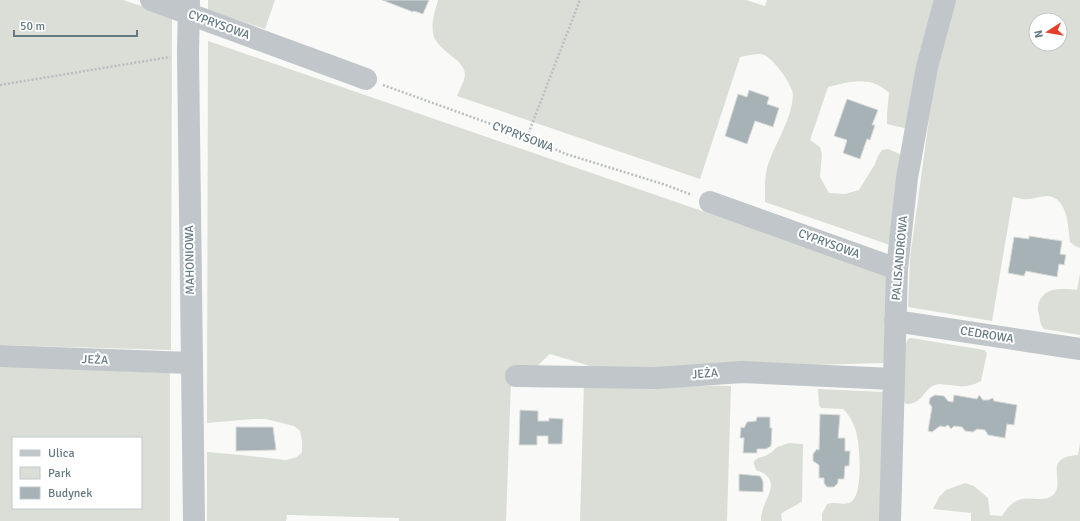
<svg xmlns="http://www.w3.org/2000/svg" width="1080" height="521" font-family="Signika,sans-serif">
<rect width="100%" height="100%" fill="#f9f9f7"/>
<!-- green -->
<path fill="#daded6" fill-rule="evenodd" d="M 0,0 L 123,0 L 172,16 L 171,350 L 0,345 Z
M 208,0 L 275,0 L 265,29 L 208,10 Z
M 438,0 L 746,0 L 765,6 L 767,0 L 935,0 L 908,129 L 887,124 L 887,114 L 889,93 C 870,75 850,82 828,87 L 810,140 L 820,147 L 822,154 L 820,177 L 829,193 L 845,194 L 859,190 L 875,164 L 878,156 L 882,150 L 888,149 L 904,156 L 890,245 L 765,202 C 765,189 764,175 769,162 C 777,140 791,120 793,96 C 794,86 773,58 764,55 C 757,52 747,56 740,57 L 700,179 L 457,96 C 460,89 464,82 465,75 C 466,61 439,51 434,37 C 430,24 435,12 438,0 Z
M 956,0 L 1080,0 L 1080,248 L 1075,246 L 1070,242 C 1068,227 1068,197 1047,196 C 1040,196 1035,199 1028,199 C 1024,200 1018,198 1013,197 L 992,321 L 908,307 L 910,258 L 936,68 ZM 1036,20 L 1060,20 L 1060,44 L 1036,44 Z
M 208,41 L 888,275 L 885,363 L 734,367 L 620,375 L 550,354 L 537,366 L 511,381 L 506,521 L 399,521 L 399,518 L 287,515 L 286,521 L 207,521 L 207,452 L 241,455 L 286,460 L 297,457 L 302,452 L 302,440 L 300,431 L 294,426 L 266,419 L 253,419 L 207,423 Z
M 1080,274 L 1080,335 L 1044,329 C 1040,325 1040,319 1039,314 C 1037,309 1038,307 1039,302 C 1046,286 1063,289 1077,290 Z
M 911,338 L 984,350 L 987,353 L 981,381 C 970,387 962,387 949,385 C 946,385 942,384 939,384 C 923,386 925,404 906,404 L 903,400 L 905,345 L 908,339 Z
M 0,366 L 170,373 L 170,521 L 0,521 ZM 13,438 L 141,438 L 141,508 L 13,508 Z
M 584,383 L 731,386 L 727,521 L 580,521 Z
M 818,389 L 884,392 L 880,521 L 822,521 L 822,514 L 827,504 C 835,501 844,506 851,502 C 863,495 860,449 857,436 C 856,428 850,415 843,409 L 821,408 L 819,405 Z
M 789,443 L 803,444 L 802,501 C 795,507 787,509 781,514 L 782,521 L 761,521 C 760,500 787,481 756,470 L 754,464 L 754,461 L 758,458 L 765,456 L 772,452 L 777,447 Z
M 1080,443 L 1080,521 L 971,521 L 971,513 L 933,509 L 939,497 L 946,490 L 965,483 L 974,486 L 988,498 L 990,515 L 1002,516 C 1007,508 1013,500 1023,499 C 1033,497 1047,503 1055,493 C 1064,479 1043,457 1078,455 Z"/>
<!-- building -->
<path fill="#a7b2b6" stroke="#dbdbd9" d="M 382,0 L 429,0 L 423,14 L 414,11 L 413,12 Z
M 749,90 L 769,97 L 767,104 L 779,108 L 773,127 L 755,121 L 747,144 L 725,136 L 738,94 L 747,97 Z
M 847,99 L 878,110 L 872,125 L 875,125 L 870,140 L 867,139 L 860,159 L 843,153 L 847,140 L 834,136 Z
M 1029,236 L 1062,241 L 1060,254 L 1066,255 L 1064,265 L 1059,264 L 1057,277 L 1026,271 L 1024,276 L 1008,273 L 1014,237 L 1029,239 Z
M 935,395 L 944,396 L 948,401 L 953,402 L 954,395 L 977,399 L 979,395 L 983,400 L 988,400 L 993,398 L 994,401 L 1017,405 L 1014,425 L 1007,424 L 1005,438 L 988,435 L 985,430 L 977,429 L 973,432 L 965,431 L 962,427 L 954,426 L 951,429 L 948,425 L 945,427 L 940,426 L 932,432 L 928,431 L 932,407 L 929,403 L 930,398 Z
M 520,410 L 538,411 L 538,421 L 549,421 L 549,418 L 563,419 L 562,444 L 548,444 L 548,436 L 537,436 L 537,445 L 519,445 Z
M 820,414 L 840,415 L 838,438 L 845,438 L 845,451 L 850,451 L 849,466 L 845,466 L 844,479 L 838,479 L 838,483 L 834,487 L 827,487 L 824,483 L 824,478 L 819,478 L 819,465 L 813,461 L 813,454 L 817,449 L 819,450 Z
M 757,417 L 770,417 L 770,428 L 772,428 L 771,446 L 766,449 L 757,449 L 757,453 L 743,453 L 744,438 L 740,438 L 741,427 L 744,428 L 747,422 L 756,421 Z
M 236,427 L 273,427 L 276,450 L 236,451 Z
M 739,474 L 760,476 L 763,481 L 763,492 L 739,491 Z"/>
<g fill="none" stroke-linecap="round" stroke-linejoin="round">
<!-- path -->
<path stroke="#babfc1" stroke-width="2.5" stroke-dasharray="2 2" stroke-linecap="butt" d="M 0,85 L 170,57
M 383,85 L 527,137 L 566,154 L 666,185 L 692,195
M 527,137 L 580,0"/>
<!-- minor -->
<path stroke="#c0c6c9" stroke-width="22" d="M 151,0 L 366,79
M 189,0 L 188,53 L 194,521
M 710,202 L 897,269
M 895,321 L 1080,349
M 0,356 L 191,363
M 516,376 L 656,378 L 742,372 L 893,379
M 890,521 L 897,269 L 907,178 L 927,67 L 945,0"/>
</g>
<g text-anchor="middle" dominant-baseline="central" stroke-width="4" stroke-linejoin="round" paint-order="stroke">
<!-- street labels -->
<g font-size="12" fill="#647982" stroke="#fff">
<text transform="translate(219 25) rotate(20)">CYPRYSOWA</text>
<text transform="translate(523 137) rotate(21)">CYPRYSOWA</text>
<text transform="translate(829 244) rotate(20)">CYPRYSOWA</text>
<text transform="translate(900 258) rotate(-85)">PALISANDROWA</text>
<text transform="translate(190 260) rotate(-91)">MAHONIOWA</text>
<text transform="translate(987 335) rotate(9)">CEDROWA</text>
<text transform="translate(95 360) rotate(2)">JEŻA</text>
<text transform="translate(705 374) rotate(-4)">JEŻA</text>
</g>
</g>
<!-- legend -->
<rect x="12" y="437" width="130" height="72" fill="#ffffff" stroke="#c1c9cd"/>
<rect x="20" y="450" width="20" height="6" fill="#c0c6c9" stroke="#c1c9cd"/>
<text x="48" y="457" font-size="12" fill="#647982">Ulica</text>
<rect x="20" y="467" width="20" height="12" fill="#daded6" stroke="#c1c9cd"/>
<text x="48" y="477" font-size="12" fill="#647982">Park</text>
<rect x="20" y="487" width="20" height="12" fill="#a7b2b6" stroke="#c1c9cd"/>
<text x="48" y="497" font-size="12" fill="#647982">Budynek</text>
<!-- north arrow -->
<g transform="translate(1048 32) rotate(258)"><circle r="19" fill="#ffffff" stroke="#c1c9cd"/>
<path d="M0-3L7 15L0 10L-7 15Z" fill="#e53e2b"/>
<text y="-6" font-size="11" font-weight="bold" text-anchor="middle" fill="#647982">N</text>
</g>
<!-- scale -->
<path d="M14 30v6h123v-6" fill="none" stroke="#647982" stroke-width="2"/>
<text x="20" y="30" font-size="12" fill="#647982" stroke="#ffffff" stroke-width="3" paint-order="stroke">50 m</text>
</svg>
